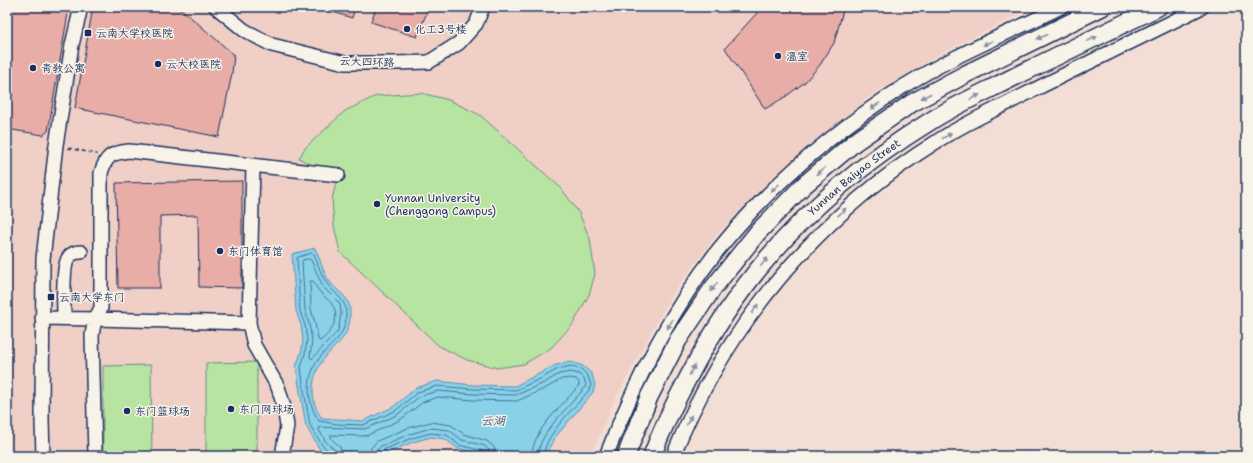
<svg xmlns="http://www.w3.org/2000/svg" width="1253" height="463" font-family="'Shantell Sans','LXGW WenKai TC',sans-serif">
<rect width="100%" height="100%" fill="#f2ded4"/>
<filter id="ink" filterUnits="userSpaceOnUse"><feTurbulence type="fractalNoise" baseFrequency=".025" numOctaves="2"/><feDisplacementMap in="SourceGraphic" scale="8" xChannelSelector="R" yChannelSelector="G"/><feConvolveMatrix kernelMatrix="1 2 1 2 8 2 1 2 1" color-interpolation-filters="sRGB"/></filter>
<g filter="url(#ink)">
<!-- built -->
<path fill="#efcfc6" d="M 7,7 L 1034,7 L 943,52 L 870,96 L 776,175 L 718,233 L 671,296 L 612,405 L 591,456 L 7,456 Z"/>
<!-- green -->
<path fill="#b7e4a1" stroke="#698a80" d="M 421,93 L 449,100 L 480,115 L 561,188 L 579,213 L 590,239 L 595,274 L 589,295 L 573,324 L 551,348 L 524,364 L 497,368 L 467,360 L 439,346 L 340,252 L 334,226 L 332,199 L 338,175 L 316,168 L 299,158 L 305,148 L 345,111 L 376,96 Z
M 257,362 L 257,456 L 206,456 L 206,363 Z
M 151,365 L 152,456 L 103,456 L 103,366 Z"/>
<!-- water -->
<path fill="#88d1e9" stroke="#5c90b1" d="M 315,248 C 320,259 323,272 330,282 C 339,294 351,296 350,314 C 350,341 333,344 321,363 C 313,375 311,391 315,405 C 316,409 319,414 322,418 L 363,421 L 393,407 L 416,388 L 437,381 L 473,385 L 515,386 L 556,365 L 571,362 L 583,366 L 592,374 L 595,385 L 593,392 L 553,440 L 547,454 L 548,456 L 487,456 L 457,448 L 445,439 L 431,437 L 413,442 L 380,456 L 328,456 L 319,448 L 306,426 L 300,392 L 296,366 L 301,353 L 303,340 L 301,325 L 296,311 L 292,254 Z"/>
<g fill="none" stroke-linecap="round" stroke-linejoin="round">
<!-- shore -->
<path stroke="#477096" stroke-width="1" d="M 309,259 L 311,260 L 323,287 L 340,304 L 341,314 L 338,331 L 312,359 L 310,357 L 312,340 L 309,324 L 305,310 L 302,262 L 303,260 Z
M 311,281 L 313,281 C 315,285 317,289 320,292 C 324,297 330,300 333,306 C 341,318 330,334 320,341 L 318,340 L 315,323 L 311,309 L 310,283 Z
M 331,456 L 330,452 L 322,445 L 310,425 L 304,391 L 301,367 L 305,354 L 307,340 L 305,325 L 300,311 L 297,258 L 298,257 L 312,253 L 314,254 C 318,264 321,276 328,285 C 336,295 347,300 346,315 C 346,338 329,344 318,360 C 305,379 307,403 319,421 L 336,424 L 363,425 L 395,411 L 418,392 L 437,386 L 473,389 L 516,390 L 542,378 L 558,369 L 571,366 L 581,369 L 588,376 L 591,385 L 589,390 C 577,406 543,435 544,456
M 336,456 L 335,450 L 326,442 L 319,430 L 320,427 L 365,429 L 397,415 L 420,396 L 438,391 L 473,394 L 516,395 L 544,383 L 559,374 L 571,372 L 579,374 L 584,379 L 586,384 L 585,387 C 571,406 538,432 538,456
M 342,456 L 340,447 L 331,438 L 331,435 L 363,436 L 368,435 L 400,420 L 423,402 L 438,397 L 472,400 L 517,401 L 546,388 L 562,379 L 571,378 L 576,379 L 579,382 L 579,385 C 564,405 532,429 532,456
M 369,456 L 371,448 L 377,441 L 408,428 L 431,422 L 451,425 L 464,434 L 487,441 L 494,447 L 496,456
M 375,456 L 377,450 L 381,446 L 410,434 L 431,428 L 449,430 L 462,440 L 485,446 L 489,450 L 490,456
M 380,456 L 381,453 L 383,450 L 412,438 L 431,433 L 447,435 L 459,445 L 483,451 L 485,456"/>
</g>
<!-- building -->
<path fill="#e8ada7" stroke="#1b2f5e" d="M 7,7 L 69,7 L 48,131 L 43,135 L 7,129 Z
M 93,7 L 179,7 L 234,55 L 232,73 L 219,137 L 75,108 Z
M 323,7 L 355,7 L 352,18 L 323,9 Z
M 376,7 L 429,7 L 417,37 L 371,22 Z
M 756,7 L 844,7 L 834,43 L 820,65 L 805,82 L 785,97 L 765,109 L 725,48 L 757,13 Z
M 242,181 L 242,288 L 199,287 L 198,215 L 160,216 L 160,288 L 118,288 L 116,183 Z"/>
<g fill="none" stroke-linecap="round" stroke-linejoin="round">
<defs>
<path id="minor" d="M 216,7 L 244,30 L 272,45 L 345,63 L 395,63 L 429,62 L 459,43 L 476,24 L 483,7
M 253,166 L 249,323 L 95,319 L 101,308 L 101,173 C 106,156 111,153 129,151 L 338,175
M 64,317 C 64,305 62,265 69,257 C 72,253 76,252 81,252
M 42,318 L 95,319 L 92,335 L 95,456
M 249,323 L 254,345 L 278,387 L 284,407 L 287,426 L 282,456
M 43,456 L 42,420 L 43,259 L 56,145 L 72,45 L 81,7
M 606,456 C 634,384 670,311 718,250 C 770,185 834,131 904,86 C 954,55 1009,33 1061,7
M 673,456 C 726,325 817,217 936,142 C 963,124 993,111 1022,96 C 1081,66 1142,37 1202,7"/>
<g id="major">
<path d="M 626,456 L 649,397 L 678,340 L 713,288 L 758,232 L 803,186 L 855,142 L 912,103 L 966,74 L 1102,7"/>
<path id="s1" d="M 652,456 C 662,429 675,402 689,376 C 710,336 736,295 766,260 C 812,205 869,159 929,122 C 957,104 987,91 1016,76 C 1064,53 1111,30 1158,7"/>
</g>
</defs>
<!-- minor casing -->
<use href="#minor" stroke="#1b2f5e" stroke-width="16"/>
<!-- major casing -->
<use href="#major" stroke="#1b2f5e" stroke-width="20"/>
<!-- path -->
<path stroke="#1b2f5e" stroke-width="1.5" stroke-dasharray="4 3" stroke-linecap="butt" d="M 68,148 L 97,154"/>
<!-- minor -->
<use href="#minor" stroke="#f7f3e8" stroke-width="13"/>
<!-- major -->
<use href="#major" stroke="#f7f3e8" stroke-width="17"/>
</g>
<!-- one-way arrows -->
<defs><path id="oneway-solid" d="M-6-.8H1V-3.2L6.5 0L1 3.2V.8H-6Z"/></defs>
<g fill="#8991a3">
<use href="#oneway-solid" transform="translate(1042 37) rotate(154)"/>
<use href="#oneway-solid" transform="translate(1092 39) rotate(-26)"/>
<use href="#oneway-solid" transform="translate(988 43) rotate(155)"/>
<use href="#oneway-solid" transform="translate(926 96) rotate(152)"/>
<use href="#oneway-solid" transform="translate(975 97) rotate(-28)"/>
<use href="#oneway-solid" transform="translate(875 106) rotate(146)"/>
<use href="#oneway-solid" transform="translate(947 136) rotate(-28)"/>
<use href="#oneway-solid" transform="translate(821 171) rotate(140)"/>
<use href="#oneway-solid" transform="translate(775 188) rotate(136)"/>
<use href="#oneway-solid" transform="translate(842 212) rotate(-43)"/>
<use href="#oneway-solid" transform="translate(764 262) rotate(-51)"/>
<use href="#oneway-solid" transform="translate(714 287) rotate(126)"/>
<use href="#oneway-solid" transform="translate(755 309) rotate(-56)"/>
<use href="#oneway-solid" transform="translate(670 324) rotate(120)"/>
<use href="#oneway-solid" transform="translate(692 370) rotate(-62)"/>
<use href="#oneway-solid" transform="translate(689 420) rotate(-64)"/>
</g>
</g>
<!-- markers -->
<g fill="#1b2f5e" stroke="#f7f3e8" stroke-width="1.5">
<circle cx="407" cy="29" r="4"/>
<rect x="84" y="29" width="8" height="8" rx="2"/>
<circle cx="778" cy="56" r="4"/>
<circle cx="158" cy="64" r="4"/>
<circle cx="33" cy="68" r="4"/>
<circle cx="377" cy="204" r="4"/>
<circle cx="220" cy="251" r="4"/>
<rect x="47" y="293" width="8" height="8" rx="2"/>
<circle cx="231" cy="409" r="4"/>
<circle cx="127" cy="411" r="4"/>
</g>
<g text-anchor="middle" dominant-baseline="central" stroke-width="3" stroke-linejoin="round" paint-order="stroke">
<!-- poi labels -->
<g font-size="11" fill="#1b2f5e" stroke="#f7f3e8" text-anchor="start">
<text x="415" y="29">化工3号楼</text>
<text x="96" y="33">云南大学校医院</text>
<text x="786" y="56">温室</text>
<text x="166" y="64">云大校医院</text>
<text x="41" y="68">青教公寓</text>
<text x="385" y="198">Yunnan University<tspan x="385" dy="13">(Chenggong Campus)</tspan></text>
<text x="228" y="251">东门体育馆</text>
<text x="59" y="297">云南大学东门</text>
<text x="239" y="409">东门网球场</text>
<text x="135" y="411">东门篮球场</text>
</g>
<!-- street labels -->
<g font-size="11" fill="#1b2f5e" stroke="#f7f3e8">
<text transform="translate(367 62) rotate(2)">云大四环路</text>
<text stroke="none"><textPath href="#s1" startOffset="349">Yunnan Baiyao Street</textPath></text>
</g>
<!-- water labels -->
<g font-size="12" font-style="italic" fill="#365881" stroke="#f7f3e8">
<text x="493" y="421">云湖</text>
</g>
</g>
<!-- margin -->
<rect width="1253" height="463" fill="none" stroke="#f7f3e8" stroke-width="24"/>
<rect x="12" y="12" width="1229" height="439" fill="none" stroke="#1b2f5e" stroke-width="1.5" filter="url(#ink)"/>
</svg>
